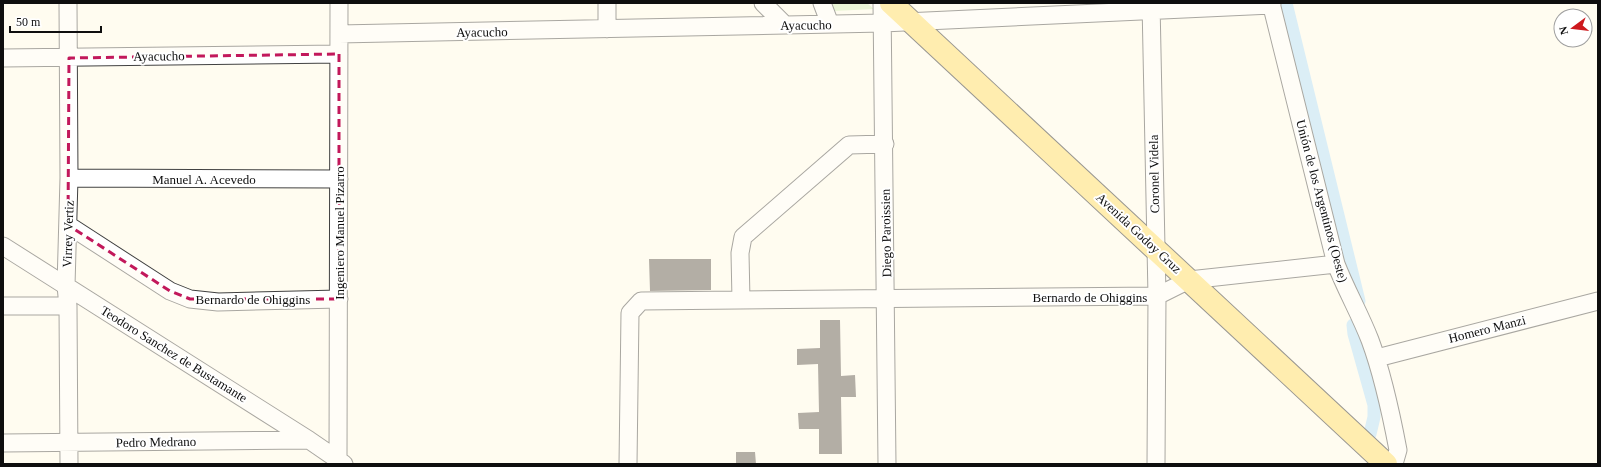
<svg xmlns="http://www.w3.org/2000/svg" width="1601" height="467" font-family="'Times New Roman',serif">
<rect width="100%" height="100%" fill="#fffcf0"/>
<!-- green -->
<path fill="#d1eeb5" d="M 831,3 L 867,3 L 874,9 L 834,11 Z"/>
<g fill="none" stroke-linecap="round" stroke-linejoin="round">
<!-- canal -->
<path stroke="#afdefc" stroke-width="13" d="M 1286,3 L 1359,301
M 1353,325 L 1354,334 L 1374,405 L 1374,417 L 1370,434"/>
</g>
<!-- building -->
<path fill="#58504a" d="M 649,259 L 711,259 L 711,290 L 650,291 Z
M 820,320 L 840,320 L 841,376 L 855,375 L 856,397 L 841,397 L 842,454 L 819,454 L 819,429 L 799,429 L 798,413 L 819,412 L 818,364 L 797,365 L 797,349 L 820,348 Z
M 736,452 L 755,452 L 756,464 L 736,464 Z"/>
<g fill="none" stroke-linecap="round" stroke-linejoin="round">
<defs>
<path id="minor" d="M 68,3 L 69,178 L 66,286 L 68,306 L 69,464
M 607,3 L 607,29
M 763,3 L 785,25
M 822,3 L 830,24
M 882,3 L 887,464
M 1151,3 L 1157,296 L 1156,464
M 1271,3 L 1336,264 C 1346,290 1360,314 1370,340 C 1383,375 1391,413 1398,450 L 1394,464
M 339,34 L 883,23 L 1272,5
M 3,58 L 339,54
M 69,178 L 339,179
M 68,225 L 170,291 L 190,299 L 218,302 L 339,299
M 3,246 L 309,440 L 344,464
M 741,300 L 740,253 L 743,237 L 849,145 L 885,144
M 3,306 L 68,306
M 1377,358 L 1598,301
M 3,443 L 309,440
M 338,464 L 339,3
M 628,464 L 630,313 L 641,301 L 1157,296 L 1189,280 L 1336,264"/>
<path id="major" d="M 891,3 L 1386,464"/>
</defs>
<!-- minor casing -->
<use href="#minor" stroke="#414141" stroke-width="19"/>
<!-- major casing -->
<use href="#major" stroke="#1f1f1f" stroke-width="24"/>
<!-- minor -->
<use href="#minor" stroke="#fff" stroke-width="17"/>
<!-- major -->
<use href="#major" stroke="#ffdc60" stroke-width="22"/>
</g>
<!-- marked area -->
<path d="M0 0H1601V467H0ZM 339,54 L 339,299 L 190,299 L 170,291 L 68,225 L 69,58 Z" fill="#fffcf0" fill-opacity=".55" fill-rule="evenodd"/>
<path fill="none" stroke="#c2185b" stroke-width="3" stroke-dasharray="8 5" stroke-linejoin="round" d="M 339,54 L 339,299 L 190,299 L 170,291 L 68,225 L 69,58 Z"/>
<g text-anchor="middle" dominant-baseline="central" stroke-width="4" stroke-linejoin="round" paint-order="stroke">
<!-- street labels -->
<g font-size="13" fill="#0e0e0e" stroke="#fff">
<text transform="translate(806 25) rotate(-1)">Ayacucho</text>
<text transform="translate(482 32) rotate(-1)">Ayacucho</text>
<text transform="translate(159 56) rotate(-1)">Ayacucho</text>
<text transform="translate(1154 174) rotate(-91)">Coronel Videla</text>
<text x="204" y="179">Manuel A. Acevedo</text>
<text transform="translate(1322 201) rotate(75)">Unión de los Argentinos (Oeste)</text>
<text transform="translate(339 233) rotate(-90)">Ingeniero Manuel Pizarro</text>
<text transform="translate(886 233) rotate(-91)">Diego Paroissien</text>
<text transform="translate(1139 233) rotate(43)">Avenida Godoy Gruz</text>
<text transform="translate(68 234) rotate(-88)">Virrey Vertiz</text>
<text x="1090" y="297">Bernardo de Ohiggins</text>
<text x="253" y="299">Bernardo de Ohiggins</text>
<text transform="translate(1487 329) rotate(-14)">Homero Manzi</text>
<text transform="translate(174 354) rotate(32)">Teodoro Sanchez de Bustamante</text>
<text transform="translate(156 442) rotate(-1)">Pedro Medrano</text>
</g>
</g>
<!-- border -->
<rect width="1601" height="467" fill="none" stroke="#0e0e0e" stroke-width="8"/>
<!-- north arrow -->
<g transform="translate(1573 28) rotate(255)"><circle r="19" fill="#ffffff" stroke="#9f9f9f"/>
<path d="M0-3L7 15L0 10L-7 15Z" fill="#cd181d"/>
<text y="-6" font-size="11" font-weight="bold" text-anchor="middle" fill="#0e0e0e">N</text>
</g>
<!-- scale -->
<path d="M10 26v6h91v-6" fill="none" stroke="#0e0e0e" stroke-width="2"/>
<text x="16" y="26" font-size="12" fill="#0e0e0e" stroke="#ffffff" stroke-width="3" paint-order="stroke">50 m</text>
</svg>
